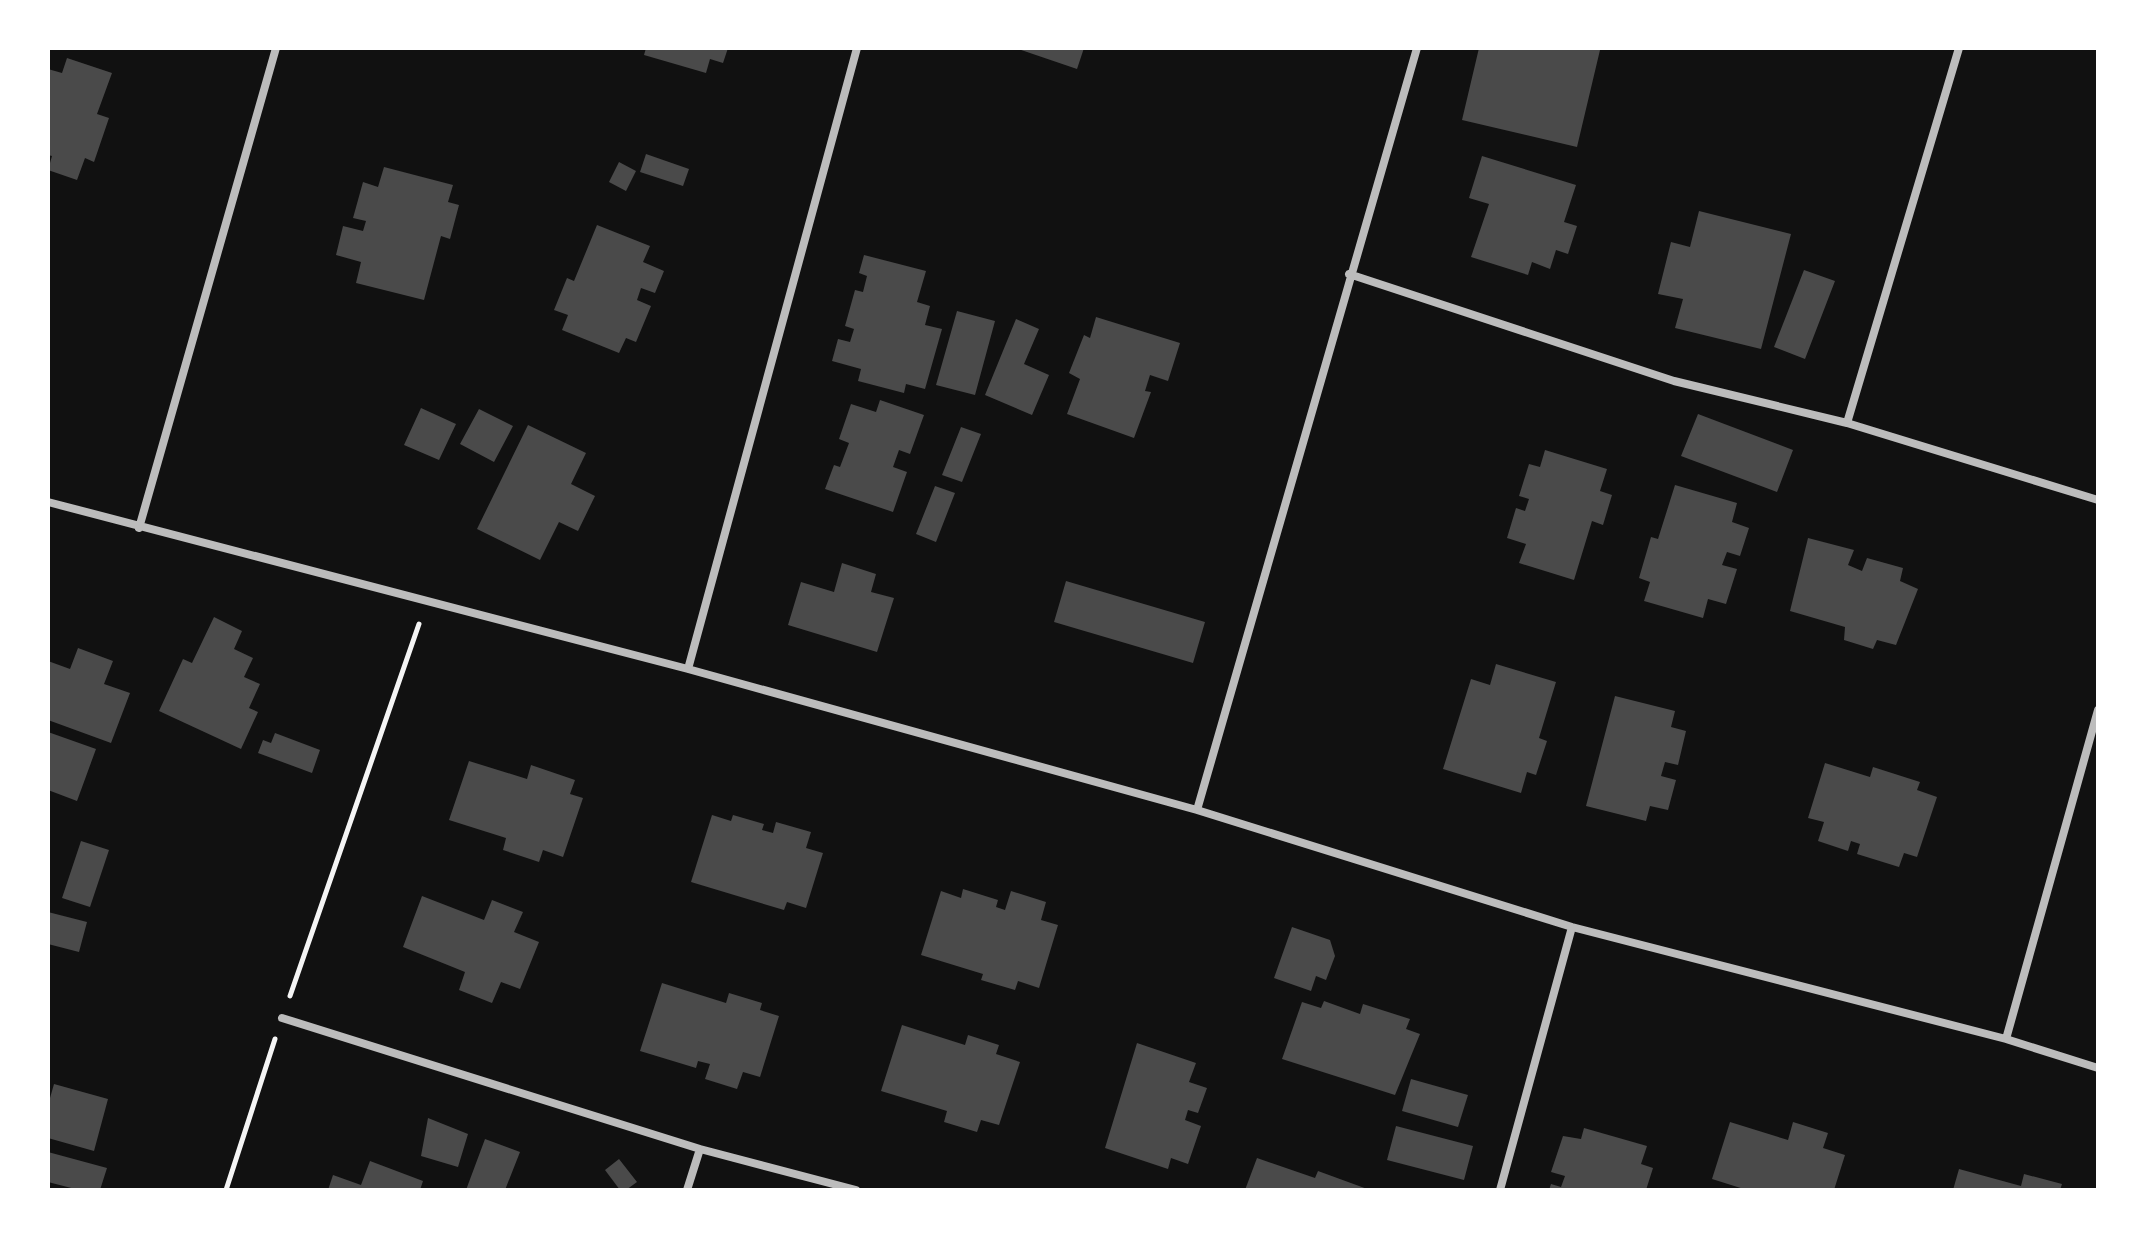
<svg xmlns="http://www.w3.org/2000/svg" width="2146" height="1238" font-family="'Titillium Web',sans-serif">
<rect width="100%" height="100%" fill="#111"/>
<!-- building -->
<path fill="#4a4a4a" d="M 646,48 L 728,48 L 723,63 L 710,59 L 706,73 L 644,55 Z
M 1015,48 L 1084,48 L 1077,69 Z
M 1479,48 L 1600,50 L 1577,147 L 1462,120 Z
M 67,58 L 112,73 L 97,114 L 109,118 L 94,162 L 85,158 L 77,180 L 48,170 L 52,156 L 48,155 L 48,69 L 62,73 Z
M 646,154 L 689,169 L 683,186 L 640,172 Z
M 1482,156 L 1576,185 L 1564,222 L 1577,226 L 1568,254 L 1556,250 L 1550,269 L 1532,262 L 1528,275 L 1471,257 L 1489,204 L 1469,198 Z
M 619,162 L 636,171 L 626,191 L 609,182 Z
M 384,167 L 453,185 L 448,202 L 459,205 L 450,239 L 441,236 L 424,300 L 356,283 L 361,262 L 336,255 L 343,226 L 363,231 L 366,221 L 353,218 L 363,182 L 378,187 Z
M 1699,211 L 1791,234 L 1761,349 L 1675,328 L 1683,299 L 1658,294 L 1671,242 L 1690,247 Z
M 597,225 L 650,246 L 643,262 L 664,271 L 655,293 L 641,288 L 637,300 L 651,306 L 636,342 L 626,338 L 619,353 L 562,330 L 568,315 L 554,310 L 567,278 L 574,281 Z
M 864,255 L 926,271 L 917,302 L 930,306 L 925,325 L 942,329 L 925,389 L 906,384 L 904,393 L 858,381 L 861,369 L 832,361 L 838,339 L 850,342 L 854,329 L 845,326 L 855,290 L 863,292 L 867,276 L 859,273 Z
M 1804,270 L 1835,281 L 1805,359 L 1774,347 Z
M 957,311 L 995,321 L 975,395 L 936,385 Z
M 1096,317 L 1180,343 L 1168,381 L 1150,375 L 1145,391 L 1151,392 L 1134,438 L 1067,414 L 1080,379 L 1069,373 L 1084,335 L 1090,338 Z
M 1016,319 L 1039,329 L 1024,364 L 1049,375 L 1032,415 L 985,395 Z
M 880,400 L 924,415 L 910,454 L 899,450 L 893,467 L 907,472 L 893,512 L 825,489 L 834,465 L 840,467 L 849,443 L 839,439 L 851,404 L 876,412 Z
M 421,408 L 456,424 L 439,460 L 404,445 Z
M 479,409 L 513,426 L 494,462 L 460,444 Z
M 1698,414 L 1793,450 L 1777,492 L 1681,456 Z
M 528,425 L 586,453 L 571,484 L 595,496 L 578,531 L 559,522 L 540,560 L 477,529 Z
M 961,427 L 981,434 L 962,482 L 942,475 Z
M 1545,450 L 1607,469 L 1600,491 L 1612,495 L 1603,525 L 1592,521 L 1574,580 L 1519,563 L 1526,544 L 1507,538 L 1516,508 L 1525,511 L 1529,499 L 1519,496 L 1529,464 L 1540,467 Z
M 1675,485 L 1737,503 L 1732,522 L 1749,528 L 1740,556 L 1727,552 L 1722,565 L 1737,569 L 1726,604 L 1708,599 L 1703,618 L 1644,601 L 1650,582 L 1639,578 L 1651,537 L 1658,539 Z
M 935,486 L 955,493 L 936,542 L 916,534 Z
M 1808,538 L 1854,550 L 1848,565 L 1862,571 L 1867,558 L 1903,568 L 1900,581 L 1918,589 L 1896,645 L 1877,640 L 1873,649 L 1844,640 L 1845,627 L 1790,611 Z
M 842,563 L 876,574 L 871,592 L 894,598 L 877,652 L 788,625 L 801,582 L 834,592 Z
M 1066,581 L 1205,622 L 1193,663 L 1054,622 Z
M 214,617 L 242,631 L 234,649 L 253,658 L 244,677 L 260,684 L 249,708 L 258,712 L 241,749 L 159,711 L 183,659 L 192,663 Z
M 78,648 L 113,661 L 104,684 L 130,693 L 111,743 L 48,720 L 48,661 L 70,669 Z
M 1496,664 L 1556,682 L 1539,738 L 1547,741 L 1536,775 L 1527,772 L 1521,793 L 1443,769 L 1471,679 L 1490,685 Z
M 1615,696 L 1675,711 L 1671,727 L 1686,731 L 1678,765 L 1665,762 L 1661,776 L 1676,780 L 1668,810 L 1650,806 L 1646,821 L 1586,806 Z
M 48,732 L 96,749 L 77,801 L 48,790 Z
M 275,733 L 320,750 L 312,773 L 258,753 L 263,740 L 271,743 Z
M 469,761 L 527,779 L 531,765 L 575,780 L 570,794 L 583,798 L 563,857 L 543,850 L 539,862 L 503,850 L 506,838 L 449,820 Z
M 1825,763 L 1870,777 L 1873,767 L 1920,782 L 1917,790 L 1937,797 L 1917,857 L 1904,853 L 1899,867 L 1857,854 L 1860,844 L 1851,841 L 1848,851 L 1818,841 L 1824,822 L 1808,818 Z
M 712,815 L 731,821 L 733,815 L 764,824 L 762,830 L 773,833 L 776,822 L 811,832 L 806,848 L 823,853 L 806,908 L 787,902 L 784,910 L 691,882 Z
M 81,841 L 109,850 L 90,907 L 62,898 Z
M 963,889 L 998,900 L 996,907 L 1005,910 L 1011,891 L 1046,902 L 1041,920 L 1058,925 L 1039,988 L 1018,981 L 1015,990 L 981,980 L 983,974 L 921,955 L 941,891 L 961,898 Z
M 422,896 L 484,920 L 492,900 L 523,912 L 514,932 L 539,942 L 520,989 L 501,982 L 492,1003 L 459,990 L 465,972 L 403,947 Z
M 48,912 L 87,922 L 79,952 L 48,944 Z
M 1292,927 L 1330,940 L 1335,956 L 1326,980 L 1316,976 L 1311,991 L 1274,978 Z
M 662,983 L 726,1003 L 729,993 L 762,1003 L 760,1010 L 779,1016 L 760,1077 L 743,1072 L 737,1089 L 705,1079 L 710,1064 L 698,1061 L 696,1068 L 640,1051 Z
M 1324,1001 L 1360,1014 L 1363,1004 L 1410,1019 L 1406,1029 L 1420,1034 L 1395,1095 L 1282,1059 L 1302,1002 L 1321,1008 Z
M 902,1025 L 965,1045 L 968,1035 L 999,1045 L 996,1054 L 1020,1062 L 999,1125 L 981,1120 L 977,1132 L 944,1122 L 947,1111 L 881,1091 Z
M 1137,1043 L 1196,1063 L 1189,1082 L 1207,1088 L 1198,1113 L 1188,1110 L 1185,1120 L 1201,1126 L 1188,1164 L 1171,1158 L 1168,1169 L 1105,1148 Z
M 1411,1079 L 1468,1095 L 1458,1127 L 1402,1111 Z
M 54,1084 L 108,1099 L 94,1151 L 48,1138 L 48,1105 Z
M 428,1118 L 468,1134 L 458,1167 L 421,1156 Z
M 1730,1122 L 1788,1140 L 1793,1122 L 1828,1133 L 1823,1148 L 1845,1155 L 1834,1190 L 1747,1190 L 1712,1179 Z
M 1396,1126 L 1473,1146 L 1464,1180 L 1387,1160 Z
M 1584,1128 L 1647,1146 L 1641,1164 L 1653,1168 L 1646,1190 L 1549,1190 L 1551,1184 L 1561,1187 L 1565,1176 L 1551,1172 L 1563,1136 L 1581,1139 Z
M 485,1139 L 520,1152 L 505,1190 L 466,1190 Z
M 48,1152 L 107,1168 L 100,1190 L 79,1190 L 48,1182 Z
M 1257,1158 L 1315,1178 L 1318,1171 L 1370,1190 L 1245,1190 Z
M 619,1159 L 637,1182 L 626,1190 L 620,1190 L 605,1170 Z
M 370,1161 L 423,1181 L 420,1190 L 328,1190 L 333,1175 L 361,1185 Z
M 1959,1169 L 2021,1186 L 2024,1174 L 2062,1184 L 2060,1190 L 1953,1190 Z"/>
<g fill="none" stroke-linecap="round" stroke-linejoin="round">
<!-- path -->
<path stroke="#f5f5f5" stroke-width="5" d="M 290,996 L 419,624
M 226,1190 L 275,1039"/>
<!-- minor -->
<path stroke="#bcbcbc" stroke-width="8" d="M 1349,274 L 1674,381 L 1847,423 L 2098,500
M 1847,423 L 1959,48
M 48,502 L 688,669 L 1197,810 L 1572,927 L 2006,1039 L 2098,1068
M 139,528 L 276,48
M 688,669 L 857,48
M 1197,810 L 1417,48
M 282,1018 L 700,1149 L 856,1190
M 2006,1039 L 2098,710
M 687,1190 L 700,1149
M 1500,1190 L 1572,927"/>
</g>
<!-- border -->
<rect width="2146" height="1238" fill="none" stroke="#ffffff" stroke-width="100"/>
</svg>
